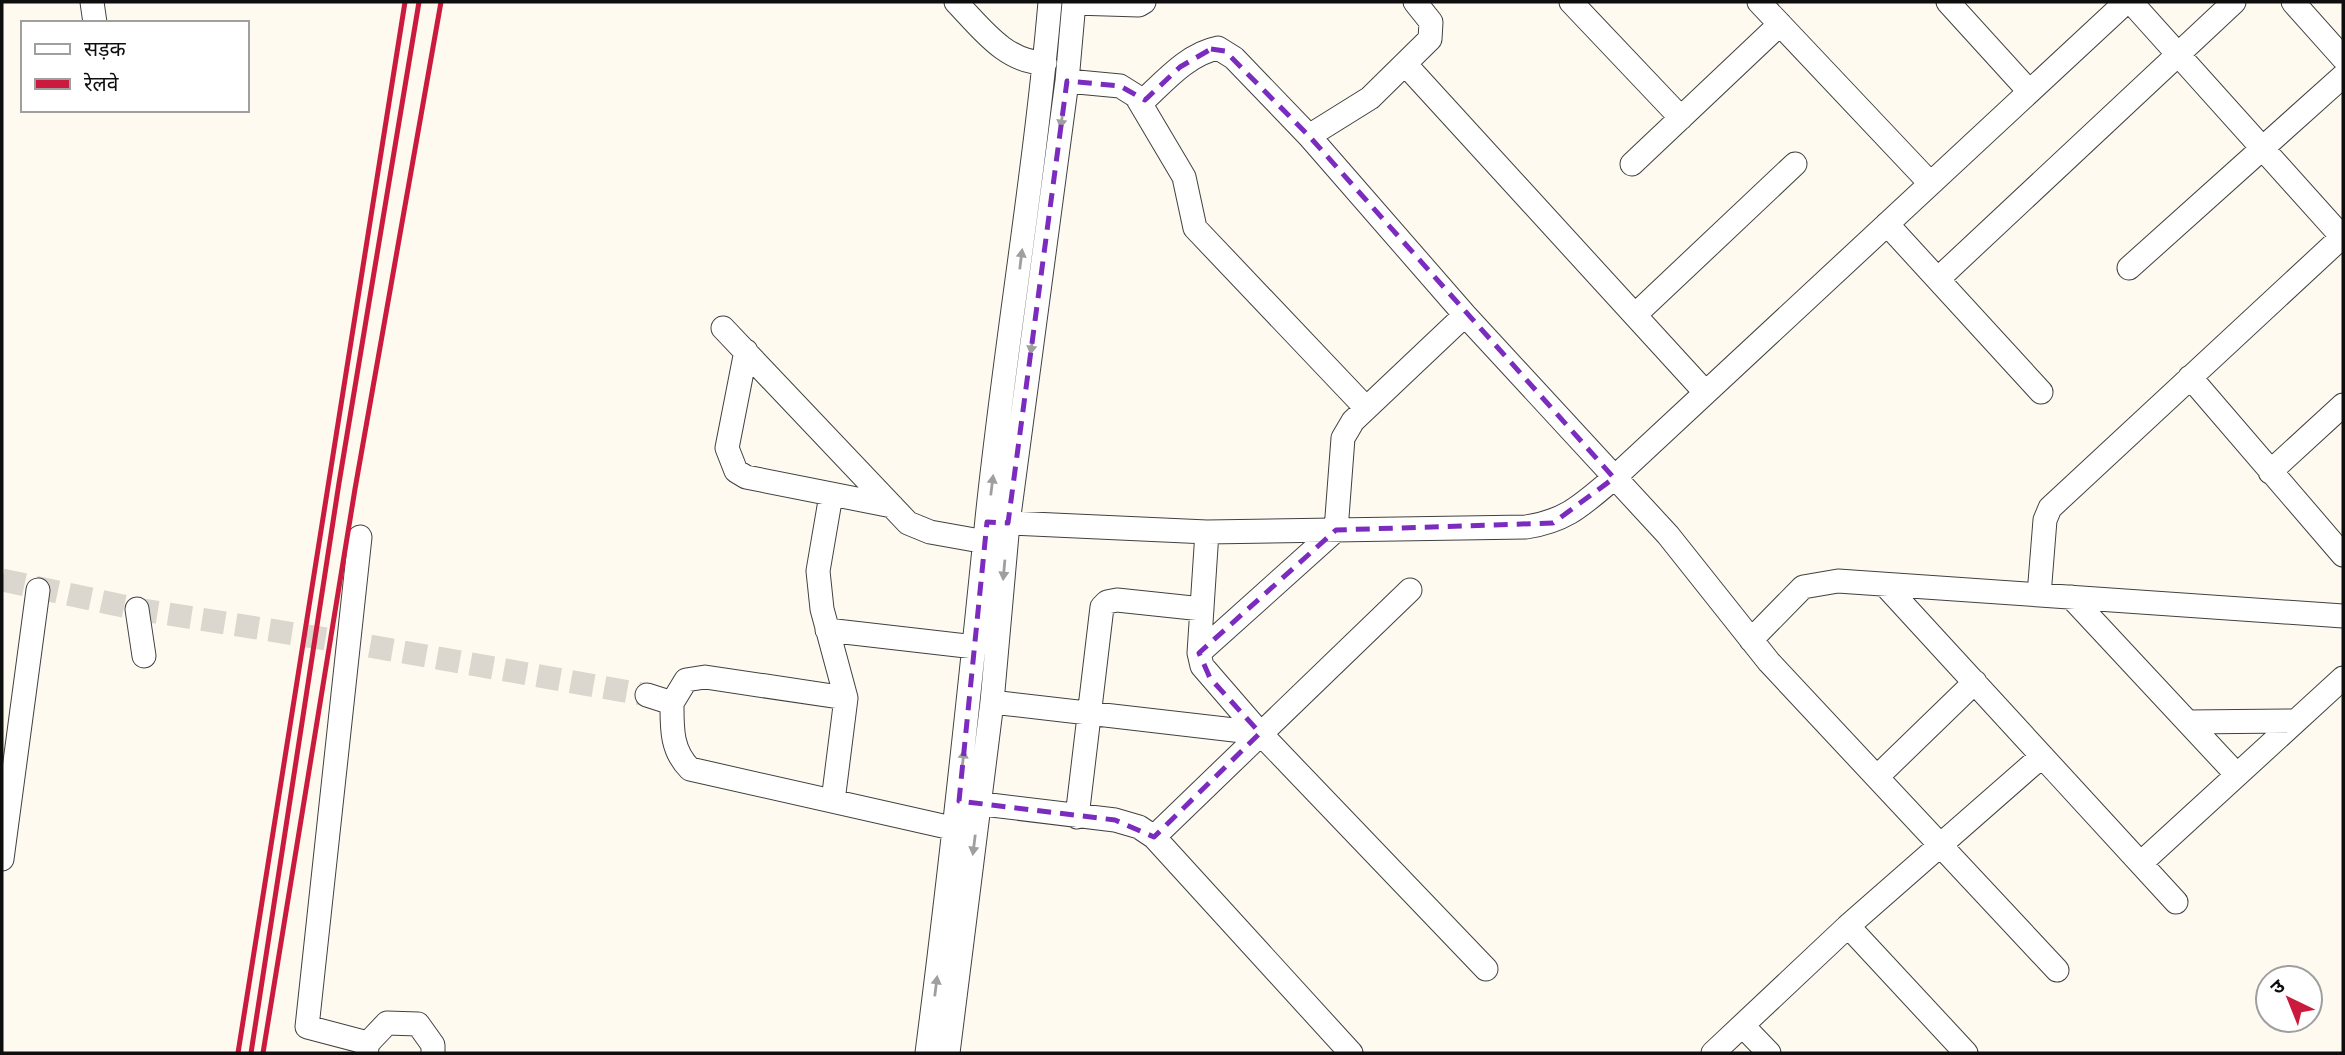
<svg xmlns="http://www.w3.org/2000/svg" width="2345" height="1055" font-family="'Crimson Pro','Noto Sans Devanagari',serif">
<rect width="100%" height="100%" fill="#fffaf0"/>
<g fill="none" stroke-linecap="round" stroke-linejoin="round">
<!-- minor-tunnel -->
<path stroke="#dbd7ce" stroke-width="23" stroke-dasharray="23 11" stroke-linecap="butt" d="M 2,580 L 137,609 L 364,645 L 647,695"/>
<defs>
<path id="minor" d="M 92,2 L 95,23
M 956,2 C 981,28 1006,63 1045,63
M 1571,2 L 1681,118
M 1759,2 L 1930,183
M 1948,2 L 2029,91
M 2131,2 L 2343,238
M 2293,2 L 2343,58
M 1074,3 L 1139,5 L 1144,2
M 1406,65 L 1705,392
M 1067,81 L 1120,86 L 1136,96 L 1184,177 L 1195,228 L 1365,407
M 1141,103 C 1163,83 1187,54 1218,48 L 1234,58 L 1309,136 L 1465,315 L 1668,535 L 1769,662 L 2057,970
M 1309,136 L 1370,98 L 1430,39 L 1431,22 L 1415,2
M 1632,164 L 1780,24
M 1887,224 L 2041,392
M 2129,268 L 2343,76
M 1938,279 L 2234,2
M 1635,315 L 1795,164
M 723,328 L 908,523 L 930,532 L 986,542
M 746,351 L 727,448 L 736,471 L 746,477 L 892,506
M 2190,377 L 2343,555
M 2270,472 L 2343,405
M 831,495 L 818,571 L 822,609 L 846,698 L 833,801
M 987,522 L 1207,532 L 1526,527 C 1567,521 1583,504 1614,478 L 2126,2
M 1207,532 L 1199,653 L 1202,666 L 1260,733 L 1486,969
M 360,537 L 307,1027 L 368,1043
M 1885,585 L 2176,902
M 2039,595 L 2045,520 L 2050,508 L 2343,236
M 2071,597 L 2237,775
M 137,609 L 144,656
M 827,630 L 975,647
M 1751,640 L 1803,587 L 1838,581 L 2343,616
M 1199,653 L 1336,530 L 1343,438 L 1353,421 L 1465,315
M 647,695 L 672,703 C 672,728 671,750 690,769 L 956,829
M 992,702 L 1260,733
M 672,703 L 686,680 L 705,677 L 846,698
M 2188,722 L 2296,721
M 1877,777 L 1975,682
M 966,802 L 1115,820 L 1139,827 L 1154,837 L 1351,1053
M 1077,817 L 1102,607 L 1107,602 L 1117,600 L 1202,609
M 1154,837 L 1410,590
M 2,859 L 38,590
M 2141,863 L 2343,678
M 1848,926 L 1966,1053
M 1743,1026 L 1769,1053
M 366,1053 L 368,1043 L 387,1023 L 418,1024 L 433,1045 L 433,1053
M 927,1053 C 950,875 969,698 987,519 C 1005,346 1035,175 1050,2
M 948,1053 L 992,702 L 1008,523 L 1067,81 L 1074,2
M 1713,1053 L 1848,926 L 2042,756"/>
</defs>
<!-- minor casing -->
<use href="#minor" stroke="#414141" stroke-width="25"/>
<!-- minor -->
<use href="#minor" stroke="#fff" stroke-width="23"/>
<!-- rail -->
<path stroke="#ca1b3e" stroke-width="5" d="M 238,1053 L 405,2
M 251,1053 L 339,483 L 419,2
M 263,1053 L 355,489 L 441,2"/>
</g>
<!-- one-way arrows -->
<defs><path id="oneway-solid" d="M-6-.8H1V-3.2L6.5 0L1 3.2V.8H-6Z" transform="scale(1.75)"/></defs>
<g fill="#9f9f9f">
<use href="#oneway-solid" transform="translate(1062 118) rotate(98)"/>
<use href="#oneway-solid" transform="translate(1021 259) rotate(-83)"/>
<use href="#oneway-solid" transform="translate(1032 344) rotate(98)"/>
<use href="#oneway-solid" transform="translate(992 485) rotate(-83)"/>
<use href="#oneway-solid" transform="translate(1004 570) rotate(95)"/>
<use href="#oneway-solid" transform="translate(963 760) rotate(-84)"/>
<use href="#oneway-solid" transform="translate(974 845) rotate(97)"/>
<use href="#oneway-solid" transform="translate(936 986) rotate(-83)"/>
</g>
<!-- marked area -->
<path fill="none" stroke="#7b2cbf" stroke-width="5" stroke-dasharray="14 9" stroke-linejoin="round" d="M 1211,49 L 1225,51 L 1309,136 L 1614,478 L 1553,523 L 1336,530 L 1199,653 L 1210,678 L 1260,733 L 1154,837 L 1115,820 L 959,801 L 987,522 L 1008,523 L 1067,81 L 1120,86 L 1145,100 L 1180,67 Z"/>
<!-- border -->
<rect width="2345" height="1055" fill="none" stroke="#0e0e0e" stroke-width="7"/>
<!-- legend -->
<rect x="21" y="21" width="228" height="91" fill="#ffffff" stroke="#9f9f9f" stroke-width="2"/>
<rect x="35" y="44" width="35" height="10" fill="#ffffff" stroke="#9f9f9f" stroke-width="2"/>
<text x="84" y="56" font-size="21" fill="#0e0e0e">सड़क</text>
<rect x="35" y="79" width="35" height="10" fill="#ca1b3e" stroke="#9f9f9f" stroke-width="2"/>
<text x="84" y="91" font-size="21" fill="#0e0e0e">रेलवे</text>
<!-- north arrow -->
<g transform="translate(2289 999) rotate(317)"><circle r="33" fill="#ffffff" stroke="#9f9f9f" stroke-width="2"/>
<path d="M0-5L12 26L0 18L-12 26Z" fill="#ca1b3e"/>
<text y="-10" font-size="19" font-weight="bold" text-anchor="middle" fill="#0e0e0e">उ</text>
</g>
</svg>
